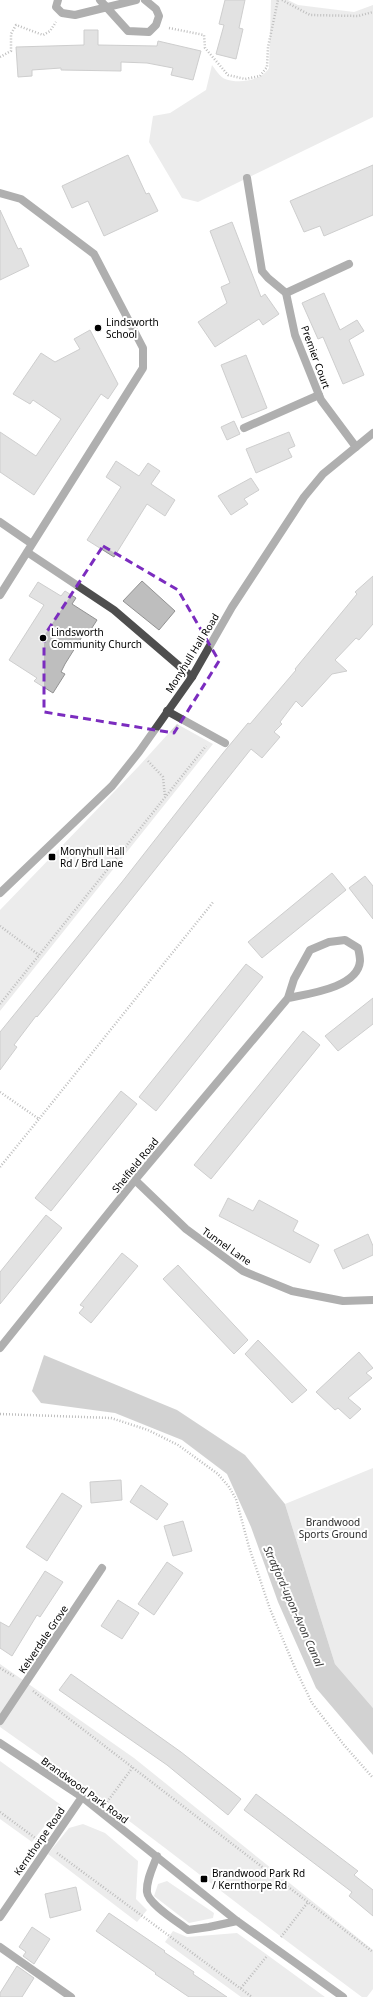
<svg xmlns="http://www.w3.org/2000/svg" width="373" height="1997" font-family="'Noto Sans',sans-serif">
<rect width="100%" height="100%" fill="#fff"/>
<!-- green -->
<path fill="#d5d5d5" d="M 271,0 L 288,0 L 298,5 L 354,12 L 373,5 L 373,117 L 198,202 L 182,198 L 149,142 L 153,116 L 170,113 L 206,90 L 212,65 C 215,69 220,77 225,79 C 239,84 261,81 269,68 Z
M 177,724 L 213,744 L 0,1011 L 0,910 L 139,766 Z
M 373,1468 L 373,1708 L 335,1664 L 285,1504 Z
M 0,1664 L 134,1758 L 373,1950 L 373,1989 L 367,1997 L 362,1997 C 240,1908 124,1813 0,1727 Z
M 0,1761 L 61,1805 L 32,1842 L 0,1819 Z
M 83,1824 L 105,1833 L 138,1861 L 136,1899 L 147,1910 L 137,1922 L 48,1854 L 69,1828 Z
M 167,1881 L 214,1913 L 213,1918 L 189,1923 L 154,1896 L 158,1884 Z
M 173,1931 L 187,1937 L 237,1933 L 325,1997 L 241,1997 L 165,1942 Z"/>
<!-- water -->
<path fill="#9c9c9c" d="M 44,1355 L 177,1410 L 245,1455 L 285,1504 L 335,1664 L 373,1708 L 373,1755 L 316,1688 L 278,1602 L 251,1527 L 227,1474 L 182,1440 L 115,1413 L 41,1403 L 32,1391 Z"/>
<!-- building -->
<path fill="#bebebe" stroke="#929292" d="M 225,0 L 245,0 L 239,28 L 243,29 L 236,59 L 216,54 L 224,25 L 219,24 Z
M 84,30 L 98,30 L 98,45 L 157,46 L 158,41 L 201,51 L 193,80 L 171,75 L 173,68 L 147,63 L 121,62 L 121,71 L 61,70 L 61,68 L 32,70 L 32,76 L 18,77 L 16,47 L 84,45 Z
M 128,155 L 146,194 L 149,193 L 158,211 L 104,236 L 88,201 L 72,208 L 62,186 Z
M 373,165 L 373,215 L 324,236 L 320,226 L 304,232 L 290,201 Z
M 0,210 L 18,249 L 21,248 L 29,266 L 0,280 Z
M 232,222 L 261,297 L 265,294 L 279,314 L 263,325 L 259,319 L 215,347 L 198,322 L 227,303 L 221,287 L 230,283 L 210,231 Z
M 324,293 L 340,330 L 357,320 L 364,331 L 349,340 L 364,375 L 343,384 L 323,337 L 318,339 L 302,303 Z
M 90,330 L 118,384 L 108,399 L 101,394 L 34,495 L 0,472 L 0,432 L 36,456 L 61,419 L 33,400 L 30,404 L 13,394 L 41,353 L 55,362 L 80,349 L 74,339 Z
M 246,355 L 267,408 L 242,418 L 221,365 Z
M 234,421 L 240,434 L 227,440 L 221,427 Z
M 289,432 L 295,446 L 288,449 L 292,457 L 256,473 L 246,449 Z
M 116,461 L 139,476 L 148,463 L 160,471 L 151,484 L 175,500 L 165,516 L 147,504 L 114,557 L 87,540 L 121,487 L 106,477 Z
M 251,478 L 259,490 L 244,499 L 248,504 L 231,515 L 218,496 Z
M 373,576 L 373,624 L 359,640 L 356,638 L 335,660 L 347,671 L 332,674 L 302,707 L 296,701 L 280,722 L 282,724 L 274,732 L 280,737 L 262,758 L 251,749 L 55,995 L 37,1017 L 36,1016 L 14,1045 L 17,1047 L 0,1070 L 0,1032 L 122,882 L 223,753 L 248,723 L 250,724 L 296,670 L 295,669 L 357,594 L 355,592 Z
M 142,581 L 175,611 L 159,630 L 123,601 Z
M 38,582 L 61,596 L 65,591 L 76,598 L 72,604 L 97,620 L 88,634 L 85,632 L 65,664 L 61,672 L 65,674 L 53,693 L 34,681 L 37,678 L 9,660 L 44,605 L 29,596 Z
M 332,873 L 346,890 L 262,958 L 248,942 Z
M 365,876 L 373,886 L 373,919 L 349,888 Z
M 246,964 L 263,977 L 156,1111 L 139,1097 Z
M 373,998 L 373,1024 L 338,1051 L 325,1036 Z
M 303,1031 L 320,1045 L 211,1179 L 194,1165 Z
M 121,1091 L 137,1104 L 51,1211 L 35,1198 Z
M 228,1198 L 253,1211 L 259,1200 L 298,1221 L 293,1231 L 319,1245 L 310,1263 L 219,1216 Z
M 46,1215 L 62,1228 L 0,1304 L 0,1272 Z
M 368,1234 L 373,1246 L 373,1255 L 343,1269 L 334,1250 Z
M 122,1253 L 138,1266 L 91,1323 L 79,1313 L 84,1307 L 80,1305 Z
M 178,1265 L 248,1340 L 234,1354 L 163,1279 Z
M 258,1340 L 307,1390 L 292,1403 L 245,1354 Z
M 359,1352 L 373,1368 L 366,1373 L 372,1378 L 348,1398 L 361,1409 L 350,1419 L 338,1408 L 335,1410 L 316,1392 Z
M 121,1480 L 122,1500 L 91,1503 L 90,1482 Z
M 141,1485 L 168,1504 L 157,1520 L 130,1502 Z
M 62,1493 L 82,1506 L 47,1561 L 26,1547 Z
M 183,1521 L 192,1551 L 173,1556 L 164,1526 Z
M 167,1562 L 183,1573 L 154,1615 L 138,1604 Z
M 45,1571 L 63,1582 L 40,1617 L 37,1615 L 12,1656 L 0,1648 L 0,1622 L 9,1627 Z
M 118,1600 L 139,1613 L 122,1639 L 101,1626 Z
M 71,1674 L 181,1752 L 241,1799 L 228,1815 L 167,1765 L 59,1690 Z
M 256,1794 L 358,1871 L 354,1875 L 373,1890 L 373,1916 L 349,1896 L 352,1892 L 244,1810 Z
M 76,1887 L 81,1910 L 50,1918 L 45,1894 Z
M 109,1913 L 165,1951 L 164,1952 L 194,1972 L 193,1974 L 227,1997 L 189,1997 L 155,1974 L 156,1973 L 96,1931 Z
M 32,1927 L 50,1939 L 34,1964 L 23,1956 L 26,1952 L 19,1947 Z
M 17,1966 L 34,1978 L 22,1997 L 0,1997 L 0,1993 Z"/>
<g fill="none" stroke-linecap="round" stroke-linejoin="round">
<!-- path -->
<path stroke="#707070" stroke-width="2.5" stroke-dasharray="1 2" stroke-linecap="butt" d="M 282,0 L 310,15 L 358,16 L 373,12
M 169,28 L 204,35 L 205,48 L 228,75 L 245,79 L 260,76 L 267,67 L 268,47 L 278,0
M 0,57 L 11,51 L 11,34 L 16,25 L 43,35 L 50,31 L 56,22
M 148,761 L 163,777 L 165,797
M 0,926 L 39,955
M 0,1004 L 206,746
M 0,1092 L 39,1119 L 214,901
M 0,1167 L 39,1119
M 0,1414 L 111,1418 L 148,1430 L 178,1445 L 218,1474 L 229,1487 L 236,1499 L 249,1547 L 270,1609 L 295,1668 L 312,1703 L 344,1745 L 373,1778
M 0,1668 L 15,1677
M 33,1691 L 373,1952
M 107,1802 L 133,1767
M 0,1812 L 38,1840
M 57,1853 L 252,1997
M 281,1937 L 308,1902
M 241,1988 L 267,1956"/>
<!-- service -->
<path stroke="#4e4e4e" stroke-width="8" d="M 0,193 L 21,199 L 94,254 L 143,348 L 143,368 L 0,595
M 286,293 L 349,264
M 244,428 L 319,395
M 0,522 L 32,544
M 27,552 L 114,610 L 192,677
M 167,711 L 225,743
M 0,1947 L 71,1997"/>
<!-- minor -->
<path stroke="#4e4e4e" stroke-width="8" d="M 58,0 L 56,7 L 62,13 L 75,15 L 136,0
M 100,0 L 128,31 L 149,32 L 156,25 L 159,16 L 156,9 L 145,0
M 247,178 L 262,271 L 268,278 L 286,293 L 295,335 L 321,400 L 356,447
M 135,1180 L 186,1229 L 243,1271 L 292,1291 L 343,1301 L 373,1300
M 0,1348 L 135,1180 L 288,998 L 294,979 L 310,950 L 329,942 L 345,940 L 358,948 C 359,952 360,957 360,961 C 358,988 307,994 288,998
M 0,1721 L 102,1568
M 0,1743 L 82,1797 L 237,1921 L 343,1997
M 157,1856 C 153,1867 146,1880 147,1892 C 148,1904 178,1922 188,1930 L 209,1927 L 237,1921
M 0,1917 L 82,1797"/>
<!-- tertiary -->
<path stroke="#4e4e4e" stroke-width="8" d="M 0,893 L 112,786 L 139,752 L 192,677 L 232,607 L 304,497 L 323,474 L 373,433"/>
</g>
<!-- marked area -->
<path d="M0 0H373V1997H0ZM 103,546 L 178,590 L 219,661 L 174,733 L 44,712 L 44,636 Z" fill="#fff" fill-opacity=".55" fill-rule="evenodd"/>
<path fill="none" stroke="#7b2cbf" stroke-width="3" stroke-dasharray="8 5" stroke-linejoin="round" d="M 103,546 L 178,590 L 219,661 L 174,733 L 44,712 L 44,636 Z"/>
<!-- markers -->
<g fill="#000" stroke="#fff" stroke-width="1.5">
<circle cx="98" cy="328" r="4"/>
<circle cx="43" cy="638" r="4"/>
<rect x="48" y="853" width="8" height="8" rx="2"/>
<rect x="200" y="1875" width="8" height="8" rx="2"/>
</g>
<g text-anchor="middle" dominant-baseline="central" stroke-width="4" stroke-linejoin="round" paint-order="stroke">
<!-- poi labels -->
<g font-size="10" fill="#000" stroke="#fff" text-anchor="start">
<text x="106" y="322">Lindsworth<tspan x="106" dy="12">School</tspan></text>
<text x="51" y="632">Lindsworth<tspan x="51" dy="12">Community Church</tspan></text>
<text x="60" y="851">Monyhull Hall<tspan x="60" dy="12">Rd / Brd Lane</tspan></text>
<text x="212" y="1873">Brandwood Park Rd<tspan x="212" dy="12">/ Kernthorpe Rd</tspan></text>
</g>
<!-- street labels -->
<g font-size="10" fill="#000" stroke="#fff">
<text transform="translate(316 357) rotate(70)">Premier Court</text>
<text transform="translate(192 653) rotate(-58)">Monyhull Hall Road</text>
<text transform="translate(135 1165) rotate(-51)">Shelfield Road</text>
<text transform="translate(227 1246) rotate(35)">Tunnel Lane</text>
<text transform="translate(43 1639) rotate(-56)">Kelverdale Grove</text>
<text transform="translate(85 1790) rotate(36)">Brandwood Park Road</text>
<text transform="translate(39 1841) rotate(-55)">Kernthorpe Road</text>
</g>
<!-- park labels -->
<g font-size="10" fill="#2c2c2c" stroke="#fff">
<text x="333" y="1522">Brandwood<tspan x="333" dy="12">Sports Ground</tspan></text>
</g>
<!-- water labels -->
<g font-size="11" font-style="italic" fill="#3d3d3d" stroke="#fff">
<text transform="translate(294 1606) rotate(66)">Stratford-upon-Avon Canal</text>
</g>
</g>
</svg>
